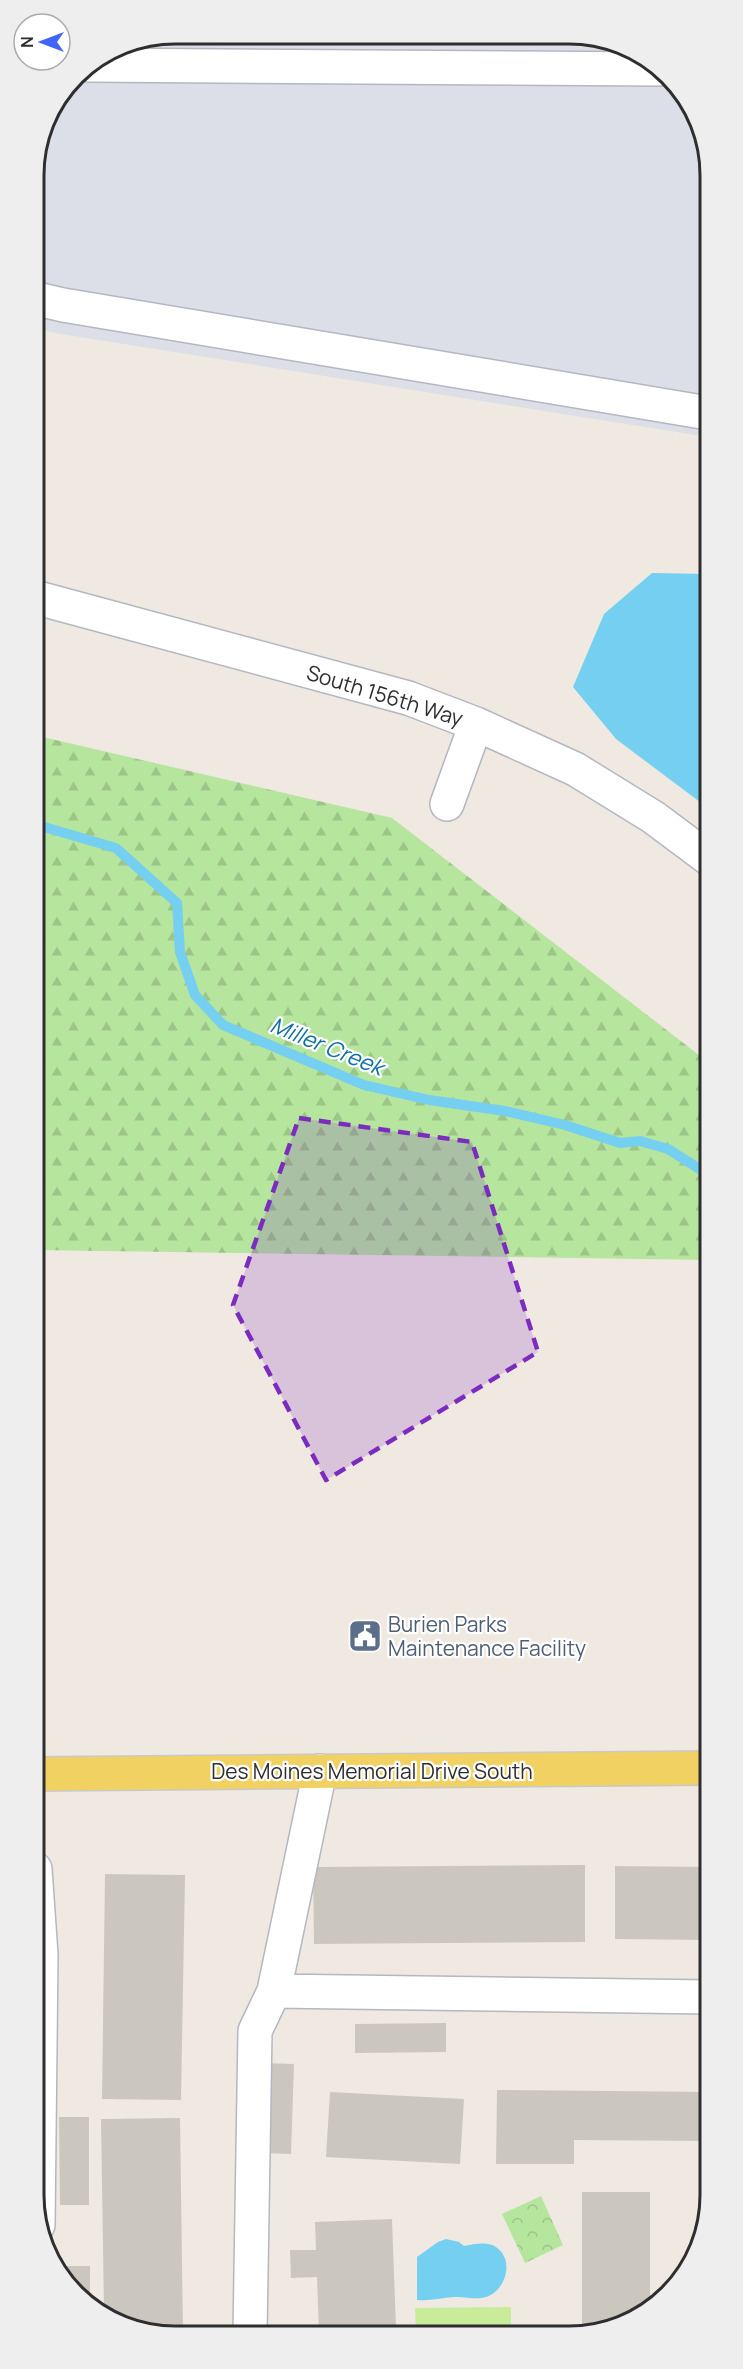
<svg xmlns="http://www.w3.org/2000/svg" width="743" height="2369" font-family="Manrope,sans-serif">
<defs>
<pattern id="grass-tufts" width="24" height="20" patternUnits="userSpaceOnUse" patternTransform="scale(1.5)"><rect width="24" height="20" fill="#b6e59e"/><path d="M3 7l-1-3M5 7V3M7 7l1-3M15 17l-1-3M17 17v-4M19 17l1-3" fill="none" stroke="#9dc588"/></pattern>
<pattern id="forest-firs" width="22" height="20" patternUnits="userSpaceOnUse" patternTransform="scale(1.5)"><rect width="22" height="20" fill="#b6e59e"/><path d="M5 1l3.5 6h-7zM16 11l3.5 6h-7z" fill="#9dc588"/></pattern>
<pattern id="park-crowns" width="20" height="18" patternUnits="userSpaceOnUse" patternTransform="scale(1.5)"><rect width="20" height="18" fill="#b6e59e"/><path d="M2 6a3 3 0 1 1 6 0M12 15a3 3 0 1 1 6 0" fill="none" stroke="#9dc588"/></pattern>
</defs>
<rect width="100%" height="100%" fill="#efe9e1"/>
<!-- airport -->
<path fill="#dcdee8" d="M 175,33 L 596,36 L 669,75 L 707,147 L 708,437 L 55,333 L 33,328 L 33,166 L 47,112 L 75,74 L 121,44 Z"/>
<!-- grass -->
<path fill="url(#grass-tufts)" d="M 175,33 L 596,36 L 602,39 L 156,37 Z"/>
<!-- forest -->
<path fill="url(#forest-firs)" d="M 34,735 L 392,818 L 708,1062 L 709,1260 L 35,1250 Z"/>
<!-- park -->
<path fill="url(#park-crowns)" d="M 541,2196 L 563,2245 L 525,2263 L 502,2214 Z"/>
<!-- pitch -->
<path fill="#c9ec9a" d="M 511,2307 L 511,2333 L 416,2333 L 415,2308 Z"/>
<!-- water -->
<path fill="#75cff0" d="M 652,573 L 708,574 L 708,808 L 616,739 L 573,687 L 604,614 Z
M 446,2239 L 459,2242 L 464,2246 C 474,2244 487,2241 496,2247 C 512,2258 508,2281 495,2292 C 482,2303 468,2296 454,2297 C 441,2298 430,2301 417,2300 L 417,2257 L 438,2242 Z"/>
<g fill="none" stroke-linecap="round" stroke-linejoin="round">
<!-- stream -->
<path stroke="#75cff0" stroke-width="10" d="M 34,824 L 116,848 L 177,903 L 180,952 L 195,995 L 223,1025 L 364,1085 L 429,1100 L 505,1111 L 565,1125 L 620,1143 L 640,1141 L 668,1149 L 709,1175"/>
</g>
<!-- building -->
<path fill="#cbc7bf" d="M 585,1865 L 585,1942 L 314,1944 L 313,1867 Z
M 615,1866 L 709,1867 L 709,1940 L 615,1939 Z
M 105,1874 L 185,1875 L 181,2100 L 102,2099 Z
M 446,2023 L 446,2052 L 355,2053 L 355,2024 Z
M 264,2063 L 294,2064 L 291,2154 L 262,2153 Z
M 497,2090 L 710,2092 L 710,2141 L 574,2140 L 574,2164 L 496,2164 Z
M 330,2092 L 464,2099 L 460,2164 L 326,2157 Z
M 59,2117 L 89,2117 L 89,2205 L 60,2205 Z
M 180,2118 L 183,2333 L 147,2333 L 104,2310 L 101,2119 Z
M 582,2192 L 650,2192 L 650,2308 L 639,2317 L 596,2333 L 582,2333 Z
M 392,2219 L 396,2329 L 319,2332 L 317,2277 L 291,2278 L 290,2250 L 316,2250 L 315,2222 Z
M 59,2266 L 90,2266 L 90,2303 L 74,2294 Z"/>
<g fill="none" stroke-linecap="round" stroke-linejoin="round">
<defs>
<path id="minor" d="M 89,65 L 659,69
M 33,298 L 63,305 L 708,413
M 34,597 L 408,698 L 476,724 L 575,769 L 653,817 L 708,858
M 447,804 L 476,724
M 35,1869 L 41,1955 L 38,2225
M 274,1991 L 320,1771
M 250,2333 L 255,2031 L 274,1991 L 709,1997"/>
<path id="major" d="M 35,1774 L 709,1768"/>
</defs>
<!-- minor casing -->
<use href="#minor" stroke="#b4b7c1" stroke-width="36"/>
<!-- major casing -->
<use href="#major" stroke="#c9c9c9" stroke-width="36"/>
<!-- minor -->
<use href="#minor" stroke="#fff" stroke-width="33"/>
<!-- major -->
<use href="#major" stroke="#f2d163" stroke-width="33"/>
</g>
<!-- marked area -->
<path fill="#7b2cbf" fill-opacity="0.2" stroke="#7b2cbf" stroke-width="4.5" stroke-dasharray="12 8" stroke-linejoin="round" d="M 299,1118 L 472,1142 L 538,1352 L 326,1480 L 233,1305 Z"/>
<!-- icons -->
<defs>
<symbol id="civic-square" viewBox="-11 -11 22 22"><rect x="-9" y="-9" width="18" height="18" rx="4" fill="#5c6f8a" stroke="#fff"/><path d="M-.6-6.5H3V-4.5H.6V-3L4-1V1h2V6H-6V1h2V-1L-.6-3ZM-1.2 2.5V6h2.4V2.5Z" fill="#fff"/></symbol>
</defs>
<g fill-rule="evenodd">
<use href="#civic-square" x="346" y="1617" width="38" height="38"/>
</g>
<g text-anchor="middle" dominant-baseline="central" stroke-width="4.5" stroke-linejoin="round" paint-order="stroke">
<!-- street labels -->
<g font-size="21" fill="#2e2e2e" stroke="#fff">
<text transform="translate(385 695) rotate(17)">South 156th Way</text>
<text x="372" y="1771">Des Moines Memorial Drive South</text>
</g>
<!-- service labels -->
<g font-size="21" fill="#4e5e75" stroke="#fff" text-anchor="start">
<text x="388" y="1624">Burien Parks<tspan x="388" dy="24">Maintenance Facility</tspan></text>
</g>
<!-- water labels -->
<g font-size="22" font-style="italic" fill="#0d6fa3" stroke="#fff">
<text transform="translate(327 1046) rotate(22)">Miller Creek</text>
</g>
</g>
<!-- crop -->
<path d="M0 0H743V2369H0ZM175 44H569A131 131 0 0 1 700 175V2195A131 131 0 0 1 569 2326H175A131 131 0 0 1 44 2195V175A131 131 0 0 1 175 44Z" fill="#eee" fill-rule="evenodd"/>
<path fill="none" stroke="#2e2e2e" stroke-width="3" d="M175 44H569A131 131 0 0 1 700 175V2195A131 131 0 0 1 569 2326H175A131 131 0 0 1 44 2195V175A131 131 0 0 1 175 44Z"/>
<!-- north arrow -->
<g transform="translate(42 42) rotate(270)"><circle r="28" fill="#ffffff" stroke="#ababab" stroke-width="1.5"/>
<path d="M0-4.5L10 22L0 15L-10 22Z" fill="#4264fb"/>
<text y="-9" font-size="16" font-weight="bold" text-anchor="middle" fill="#2e2e2e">N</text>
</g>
</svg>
